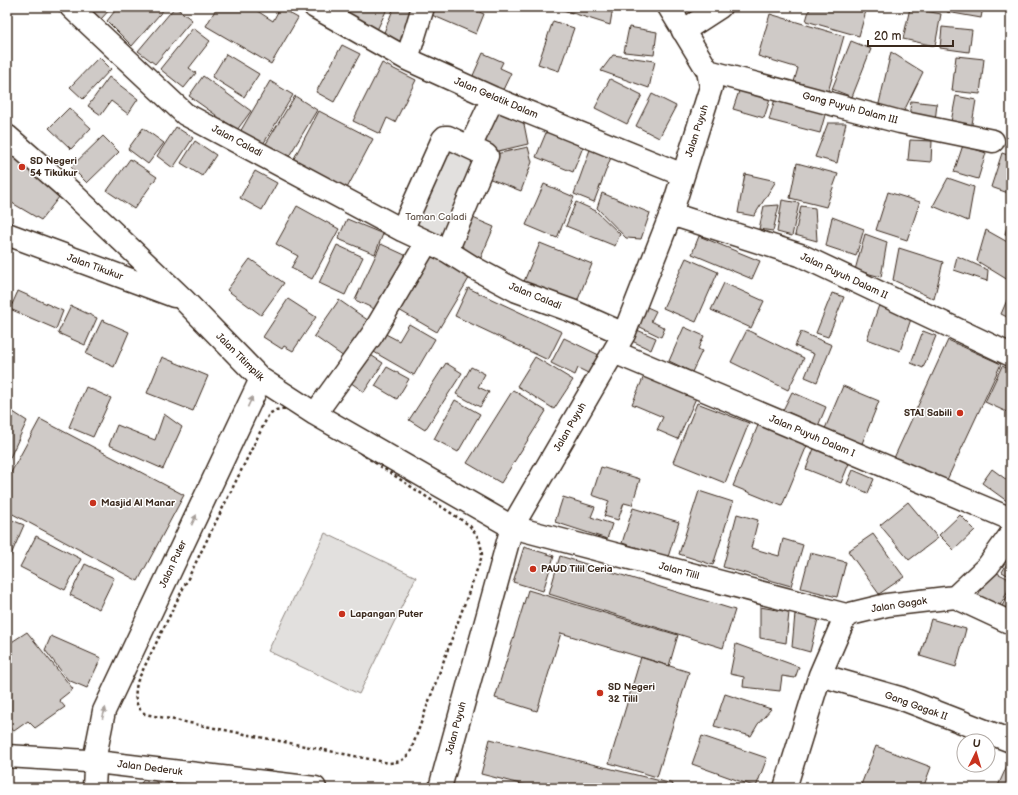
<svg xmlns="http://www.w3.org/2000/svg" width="1018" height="795" font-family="'Balsamiq Sans',sans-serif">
<rect width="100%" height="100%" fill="#fff"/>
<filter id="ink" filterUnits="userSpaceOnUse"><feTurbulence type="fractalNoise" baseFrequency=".025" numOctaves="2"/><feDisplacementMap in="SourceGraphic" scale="8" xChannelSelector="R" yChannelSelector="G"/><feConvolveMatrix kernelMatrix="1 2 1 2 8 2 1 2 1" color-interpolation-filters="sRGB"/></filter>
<g filter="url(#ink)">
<!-- green -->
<path fill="#e2e0de" stroke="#8e857e" d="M 449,140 L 484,157 L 447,248 L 406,227 Z
M 325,533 L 416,577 L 359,694 L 268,651 Z"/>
<!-- building -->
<path fill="#cfcac7" stroke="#3b2a1e" d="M 88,7 L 112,7 L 101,19 Z
M 118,7 L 166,7 L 132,46 L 107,21 Z
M 175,7 L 192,20 L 155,64 L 138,51 Z
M 217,7 L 251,7 L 273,21 L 280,8 L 298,18 L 271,64 L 206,26 Z
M 350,7 L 388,7 L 377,30 L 346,15 Z
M 394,7 L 416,7 L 402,42 L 383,35 Z
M 429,7 L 467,7 L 484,14 L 476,34 L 427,13 Z
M 561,7 L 613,7 L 610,25 L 560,9 Z
M 810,7 L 867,7 L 859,36 L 806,21 Z
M 948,7 L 983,7 L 981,18 L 947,12 Z
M 910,8 L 941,14 L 935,46 L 903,39 Z
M 770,14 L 844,36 L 826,99 L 792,89 L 798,68 L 758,56 Z
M 553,21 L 574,28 L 559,71 L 538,64 Z
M 629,27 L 657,32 L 654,55 L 624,52 Z
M 942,27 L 972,30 L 969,52 L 940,48 Z
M 193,28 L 210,41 L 189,68 L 196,73 L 184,88 L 160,69 Z
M 851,41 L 871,49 L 852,97 L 832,89 Z
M 342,45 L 360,54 L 334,102 L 316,92 Z
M 891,52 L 923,72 L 902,115 L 878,108 Z
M 483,53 L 503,62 L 500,68 L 511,73 L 501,94 L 471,80 Z
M 226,54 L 259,74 L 244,97 L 212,77 Z
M 613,55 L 655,61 L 649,88 L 601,71 Z
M 956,56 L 984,59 L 980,94 L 952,91 Z
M 99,57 L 111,69 L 83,99 L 70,87 Z
M 382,63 L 416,80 L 395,122 L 387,118 L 380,134 L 353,121 Z
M 203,76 L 251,111 L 237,130 L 189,96 Z
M 109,77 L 138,99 L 128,114 L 111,101 L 101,115 L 88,106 Z
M 610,79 L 642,95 L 627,124 L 595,108 Z
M 270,81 L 293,95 L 262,146 L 240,132 Z
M 741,85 L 772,93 L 764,118 L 733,109 Z
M 652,94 L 676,106 L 659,138 L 636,126 Z
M 776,95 L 827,108 L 820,133 L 769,120 Z
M 295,96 L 317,110 L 286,161 L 264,147 Z
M 956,96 L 976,100 L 971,130 L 950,127 Z
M 911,101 L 937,104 L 935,121 L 909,118 Z
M 493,102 L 522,114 L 528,144 L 490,153 L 474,145 Z
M 69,108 L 91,128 L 71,149 L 49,128 Z
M 319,111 L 373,139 L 345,192 L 291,164 Z
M 828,123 L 846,123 L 837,163 L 815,157 Z
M 176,127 L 193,138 L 173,168 L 157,156 Z
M 143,128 L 164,143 L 148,164 L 128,149 Z
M 548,128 L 585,142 L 573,172 L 536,157 Z
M 103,136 L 119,152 L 87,183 L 71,167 Z
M 910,140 L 932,141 L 931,162 L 908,160 Z
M 195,141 L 216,155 L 202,176 L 181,163 Z
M 592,144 L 613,152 L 594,202 L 574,194 Z
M 963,145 L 986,153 L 978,179 L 954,172 Z
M 7,147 L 63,192 L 41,220 L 7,200 Z
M 528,147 L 532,162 L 521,191 L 483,176 L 491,155 Z
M 1002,153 L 1011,156 L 1011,194 L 991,187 Z
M 130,159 L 157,177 L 134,209 L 107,191 Z
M 797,163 L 838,174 L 826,207 L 790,198 Z
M 255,171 L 277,183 L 262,210 L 240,198 Z
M 745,174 L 776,181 L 754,216 L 738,213 Z
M 948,178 L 974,187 L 968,221 L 933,206 Z
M 544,184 L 574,197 L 557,238 L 526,225 Z
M 888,192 L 920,202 L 907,240 L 876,230 Z
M 602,193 L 650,213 L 641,239 L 626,238 L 597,208 Z
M 782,200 L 799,203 L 792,236 L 777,232 Z
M 576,202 L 596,211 L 620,234 L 615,246 L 566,226 Z
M 779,205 L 773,231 L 759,229 L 764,206 Z
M 297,206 L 339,229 L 312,279 L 291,268 L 298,256 L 276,244 Z
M 801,206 L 815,208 L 817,241 L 795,235 Z
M 1011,212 L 1011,236 L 1005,234 Z
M 466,215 L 494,227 L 479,262 L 452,251 Z
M 832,217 L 864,229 L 856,256 L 826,246 Z
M 347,219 L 383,234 L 375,254 L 338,239 Z
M 986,230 L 1011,244 L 1011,273 L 1008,280 L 977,261 Z
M 865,234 L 887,242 L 881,277 L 855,270 Z
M 699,236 L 760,261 L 752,279 L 692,254 Z
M 540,243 L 592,264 L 575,307 L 522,286 Z
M 381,244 L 407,256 L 381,312 L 355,300 Z
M 337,245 L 363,257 L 345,295 L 319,283 Z
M 899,248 L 943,262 L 934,299 L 893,280 Z
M 430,251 L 471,275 L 437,332 L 397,309 Z
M 957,256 L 988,270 L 987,281 L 954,270 Z
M 686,258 L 718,272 L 696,322 L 663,308 Z
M 250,259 L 284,283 L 261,315 L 227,290 Z
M 724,283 L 764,301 L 751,328 L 711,310 Z
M 468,288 L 562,332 L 548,360 L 455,316 Z
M 18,291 L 63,311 L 56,329 L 10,309 Z
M 1011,291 L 1011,319 L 1001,314 Z
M 832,293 L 844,297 L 828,337 L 816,333 Z
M 288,299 L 316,317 L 293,351 L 284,346 L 282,349 L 263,337 Z
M 339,300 L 369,321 L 344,357 L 314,336 Z
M 879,305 L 912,316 L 900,351 L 867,339 Z
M 71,306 L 97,318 L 85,345 L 58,333 Z
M 647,307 L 656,311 L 651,321 L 665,328 L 661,337 L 638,326 Z
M 102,320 L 129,332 L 114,367 L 86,354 Z
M 409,324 L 435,339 L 414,375 L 367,348 L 378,330 L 399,341 Z
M 684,327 L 704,336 L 698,349 L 702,351 L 692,372 L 669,361 Z
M 637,330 L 656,338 L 651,350 L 632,341 Z
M 747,330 L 804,358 L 788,390 L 731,362 Z
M 923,331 L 936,336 L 923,368 L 911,363 Z
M 801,332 L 832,345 L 817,382 L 805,377 L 814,354 L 795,346 Z
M 564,338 L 601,356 L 592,375 L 578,368 L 575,375 L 551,363 Z
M 948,340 L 1001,364 L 946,482 L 894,458 Z
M 366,352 L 383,363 L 364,392 L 347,380 Z
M 162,357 L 208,376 L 193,411 L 147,393 Z
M 535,357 L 573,380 L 554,409 L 517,386 Z
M 446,363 L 462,373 L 425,430 L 409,420 Z
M 1002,366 L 1011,370 L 1011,414 L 985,402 Z
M 387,367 L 409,379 L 397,399 L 375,386 Z
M 471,367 L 485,374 L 478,387 L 489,392 L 480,407 L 456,394 Z
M 644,376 L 696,398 L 678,439 L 657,430 L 663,417 L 632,404 Z
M 843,386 L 879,401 L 861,446 L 824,431 Z
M 86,387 L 111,398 L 93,437 L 69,427 Z
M 513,390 L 546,411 L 501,483 L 467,463 Z
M 792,392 L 826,407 L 818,426 L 783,410 Z
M 455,400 L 480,414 L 458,452 L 434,439 Z
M 697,403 L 749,423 L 725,483 L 673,462 Z
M 7,408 L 27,421 L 7,464 Z
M 164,414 L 182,427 L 163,469 L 109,445 L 117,425 L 155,440 Z
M 40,419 L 184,495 L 138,581 L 7,511 L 7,480 Z
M 759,423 L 808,443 L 782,506 L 733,486 Z
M 815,446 L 850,461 L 841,483 L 806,469 Z
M 601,467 L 640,479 L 632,505 L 624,503 L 618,520 L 604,516 L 609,501 L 592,495 Z
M 992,469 L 1011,483 L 1011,504 L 982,483 Z
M 853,470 L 874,479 L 868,493 L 847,484 Z
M 699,491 L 733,502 L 713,565 L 679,554 Z
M 563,497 L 595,507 L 591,517 L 612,524 L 607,539 L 555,522 Z
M 908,502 L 938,538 L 909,560 L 880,525 Z
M 633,508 L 679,522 L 668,557 L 622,543 Z
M 737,514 L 758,520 L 751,548 L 779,556 L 783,539 L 803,545 L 791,586 L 723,567 Z
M 960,515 L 975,530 L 954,550 L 939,535 Z
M 7,518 L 24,525 L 7,564 Z
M 873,534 L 904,577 L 879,594 L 848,551 Z
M 36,536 L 81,559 L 65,590 L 20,567 Z
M 524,547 L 554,556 L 543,591 L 513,582 Z
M 810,553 L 846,562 L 837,597 L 801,588 Z
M 560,556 L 735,610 L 723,648 L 549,594 Z
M 1011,557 L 1011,577 L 1002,572 Z
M 85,564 L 114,578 L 99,609 L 70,595 Z
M 991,570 L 1011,580 L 1011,585 L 998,609 L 977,597 Z
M 1011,589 L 1011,616 L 1000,610 Z
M 528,590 L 678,635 L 669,666 L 561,633 L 537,711 L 495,698 Z
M 760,607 L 789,612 L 786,643 L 760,638 Z
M 795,614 L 819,615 L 810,652 L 792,647 Z
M 931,619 L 966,629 L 956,667 L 920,656 Z
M 27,632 L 73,689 L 59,700 L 65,707 L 35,728 L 28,721 L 14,731 L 7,726 L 7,645 Z
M 51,636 L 101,658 L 87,688 L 68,680 L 45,650 Z
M 736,644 L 799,667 L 795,678 L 782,676 L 780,691 L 743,687 L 744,677 L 730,674 Z
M 641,657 L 689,672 L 657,777 L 609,763 Z
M 725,694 L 771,709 L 758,724 L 751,736 L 714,726 Z
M 702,736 L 767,758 L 756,787 L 692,764 Z
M 490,739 L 673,784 L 672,788 L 536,788 L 481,774 Z
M 876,746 L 931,767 L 923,788 L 869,788 L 861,785 Z
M 1011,757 L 1011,788 L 997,788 Z
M 148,773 L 162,788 L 138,788 Z"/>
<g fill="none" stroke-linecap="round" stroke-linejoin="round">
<defs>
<path id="minor" d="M 71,7 L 185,114 L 402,230 L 447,251 L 474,268 L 517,291 L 572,311 L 624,334
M 315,7 L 407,59 L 493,98 L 683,175
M 683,31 L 720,7
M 407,59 L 423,7
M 708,71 L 900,122 L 993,141
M 7,136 L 71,192 L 183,299 L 261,379 L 315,414 L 512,527 L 846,615
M 470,147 L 493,98
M 671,214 L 800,255 L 1011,355
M 402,230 L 443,139 L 445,137 L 448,137 L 486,155 L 487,156 L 447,251
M 7,234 L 174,296
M 614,352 L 1011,519
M 315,414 L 372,335 L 427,242
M 955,597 L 1011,623
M 820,675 L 900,698 L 1011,741
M 96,751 L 104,711 L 261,379
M 7,756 L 87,761
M 105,763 L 315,788
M 94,788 L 95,769
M 440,788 L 512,527 L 624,334 L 671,214 L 711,87 L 708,71 L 669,7
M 785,788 L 820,675 L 846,615 L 887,605 L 955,597 L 988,566 L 1011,534"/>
</defs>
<!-- minor casing -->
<use href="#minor" stroke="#3b2a1e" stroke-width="25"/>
<!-- path -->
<path stroke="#3b2a1e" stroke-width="2.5" stroke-dasharray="3 3" stroke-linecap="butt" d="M 282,409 L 289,409 L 306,417 L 469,525 C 479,537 481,541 482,556 L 410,753 C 403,761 399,762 389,763 L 145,714 C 133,704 135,696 137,682 L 269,414 L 276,410 Z"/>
<!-- minor -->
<use href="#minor" stroke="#fff" stroke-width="22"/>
</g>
<!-- one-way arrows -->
<defs><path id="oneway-solid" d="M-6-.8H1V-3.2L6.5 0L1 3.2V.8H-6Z"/></defs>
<g fill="#a79f9a">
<use href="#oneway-solid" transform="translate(250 402) rotate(-65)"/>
<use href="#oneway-solid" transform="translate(194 520) rotate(-65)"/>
<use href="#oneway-solid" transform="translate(104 713) rotate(-74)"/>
</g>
</g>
<!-- markers -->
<g fill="#c8321e" stroke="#fff" stroke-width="1.5">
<circle cx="22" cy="167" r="4"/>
<circle cx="960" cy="413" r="4"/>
<circle cx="93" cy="503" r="4"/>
<circle cx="533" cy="569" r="4"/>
<circle cx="342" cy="614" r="4"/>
<circle cx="600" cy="693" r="4"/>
</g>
<g text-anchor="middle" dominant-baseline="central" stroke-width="3" stroke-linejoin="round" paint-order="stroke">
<!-- street labels -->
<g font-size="10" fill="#3b2a1e" stroke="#fff">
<text transform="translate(496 98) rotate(23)">Jalan Gelatik Dalam</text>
<text transform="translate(850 108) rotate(15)">Gang Puyuh Dalam III</text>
<text transform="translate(697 131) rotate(-72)">Jalan Puyuh</text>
<text transform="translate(237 141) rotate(28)">Jalan Caladi</text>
<text transform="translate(95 267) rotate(20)">Jalan Tikukur</text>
<text transform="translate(844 276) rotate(25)">Jalan Puyuh Dalam II</text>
<text transform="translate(535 296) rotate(22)">Jalan Caladi</text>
<text transform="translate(240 357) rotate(45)">Jalan Titimplik</text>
<text transform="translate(570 427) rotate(-60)">Jalan Puyuh</text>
<text transform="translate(812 436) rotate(23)">Jalan Puyuh Dalam I</text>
<text transform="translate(173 564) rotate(-65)">Jalan Puter</text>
<text transform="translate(679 571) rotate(15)">Jalan Tilil</text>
<text transform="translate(899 605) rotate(-9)">Jalan Gagak</text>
<text transform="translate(916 706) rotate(20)">Gang Gagak II</text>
<text transform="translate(456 728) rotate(-75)">Jalan Puyuh</text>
<text transform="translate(150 768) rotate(7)">Jalan Dederuk</text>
</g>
<!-- poi labels -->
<g font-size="10" font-weight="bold" fill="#3b2a1e" stroke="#fff" text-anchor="start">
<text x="30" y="161">SD Negeri<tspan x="30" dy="12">54 Tikukur</tspan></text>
<text x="952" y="413" text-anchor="end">STAI Sabili</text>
<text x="101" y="503">Masjid Al Manar</text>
<text x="541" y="569">PAUD Tilil Ceria</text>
<text x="350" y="614">Lapangan Puter</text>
<text x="608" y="687">SD Negeri<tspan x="608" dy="12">32 Tilil</tspan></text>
</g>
<!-- park labels -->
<g font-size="10" fill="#65584e" stroke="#fff">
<text x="436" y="217">Taman Caladi</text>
</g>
</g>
<!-- margin -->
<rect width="1018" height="795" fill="none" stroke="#fff" stroke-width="24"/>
<rect x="12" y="12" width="994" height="771" fill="none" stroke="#3b2a1e" stroke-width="1.5" filter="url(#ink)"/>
<!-- north arrow -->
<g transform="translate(976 753) rotate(5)"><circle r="19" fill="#ffffff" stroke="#b1aaa5"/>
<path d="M0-3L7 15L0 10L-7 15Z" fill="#c8321e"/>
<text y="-6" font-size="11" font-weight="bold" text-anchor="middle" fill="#3b2a1e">U</text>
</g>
<!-- scale -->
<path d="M868 40v6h85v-6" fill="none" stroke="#3b2a1e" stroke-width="2"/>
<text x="874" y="40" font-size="12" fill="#3b2a1e" stroke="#ffffff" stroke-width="3" paint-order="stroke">20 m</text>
</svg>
